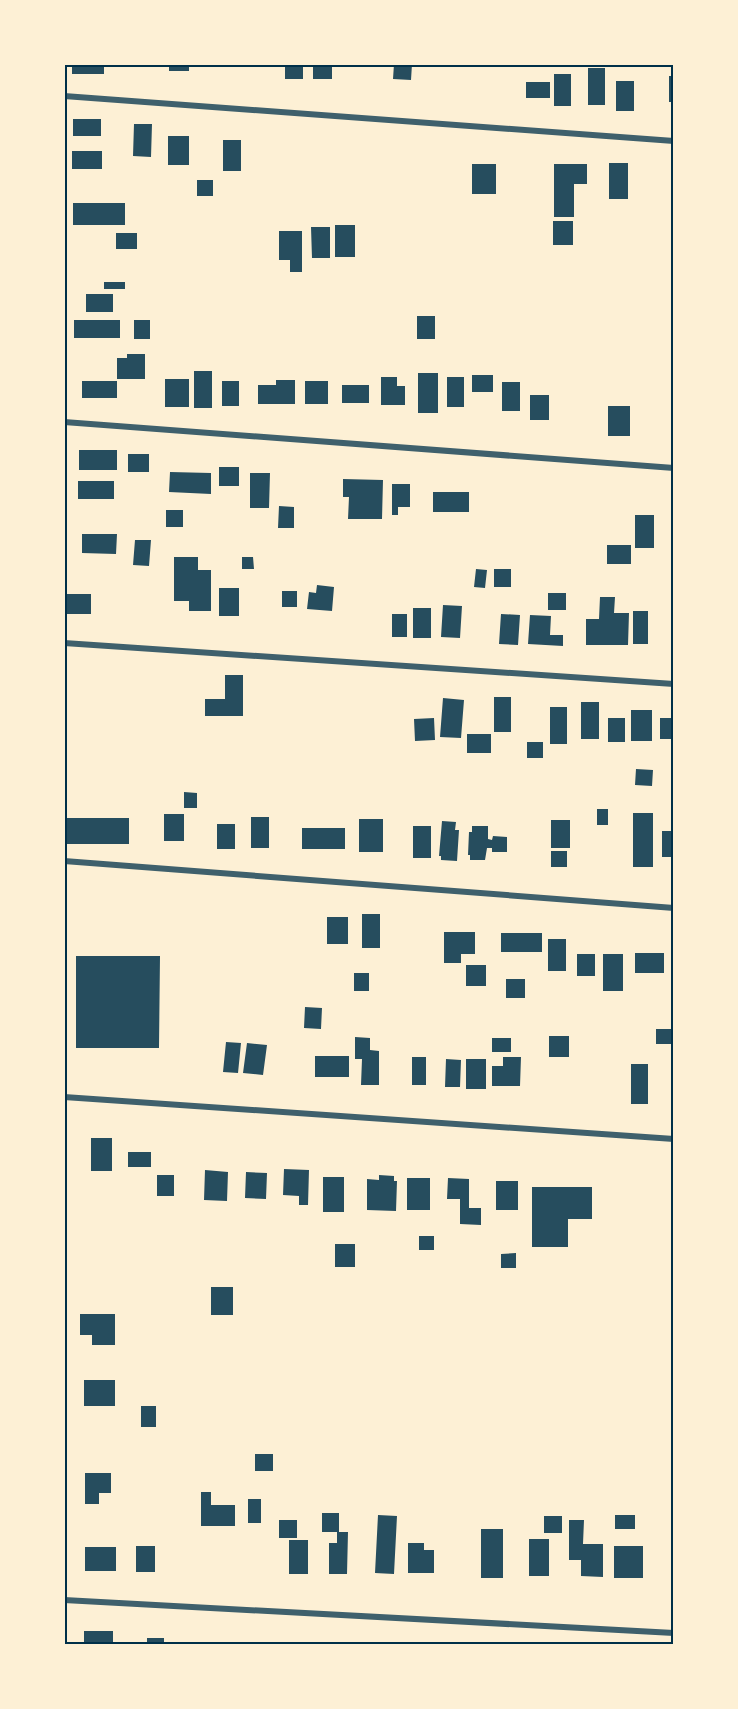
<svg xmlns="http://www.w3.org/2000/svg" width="738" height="1709" font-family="Barlow,sans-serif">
<rect width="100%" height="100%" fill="#fdf0d5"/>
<!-- building -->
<path fill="#264d5e" d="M 72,64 L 104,64 L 104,74 L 72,74 Z
M 169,64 L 189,64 L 189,71 L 169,71 Z
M 285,64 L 303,64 L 303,79 L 285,79 Z
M 313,64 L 332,64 L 332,79 L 313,79 Z
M 394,64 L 412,64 L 411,80 L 393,79 Z
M 588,68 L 605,68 L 605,105 L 588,105 Z
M 554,74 L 571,74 L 571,106 L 554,106 Z
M 669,76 L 674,76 L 674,102 L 669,102 Z
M 616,81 L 634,81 L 634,111 L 616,111 Z
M 526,82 L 550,82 L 550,98 L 526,98 Z
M 73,119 L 101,119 L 101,136 L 73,136 Z
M 134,124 L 152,124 L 151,157 L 133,156 Z
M 168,136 L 189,136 L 189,165 L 168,165 Z
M 223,140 L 241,140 L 241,171 L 223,171 Z
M 72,151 L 102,151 L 102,169 L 72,169 Z
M 609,163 L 628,163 L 628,199 L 609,199 Z
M 472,164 L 496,164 L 496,194 L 472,194 Z
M 554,164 L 587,164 L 587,184 L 574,184 L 574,217 L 554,217 Z
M 197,180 L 213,180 L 213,196 L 197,196 Z
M 73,203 L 125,203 L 125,225 L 73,225 Z
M 553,221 L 573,221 L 573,245 L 553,245 Z
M 335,225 L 355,225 L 355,257 L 335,257 Z
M 311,227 L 330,227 L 330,258 L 312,258 Z
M 279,231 L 302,231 L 302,272 L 290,272 L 290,260 L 279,260 Z
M 116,233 L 137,233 L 137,249 L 116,249 Z
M 104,282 L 125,282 L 125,289 L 104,289 Z
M 86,294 L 113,294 L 113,312 L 86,312 Z
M 417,316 L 435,316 L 435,339 L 417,339 Z
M 74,320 L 120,320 L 120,338 L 74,338 Z
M 134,320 L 150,320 L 150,339 L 134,339 Z
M 127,354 L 145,354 L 145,379 L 117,379 L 117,358 L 127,358 Z
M 194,371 L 212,371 L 212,408 L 194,408 Z
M 418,373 L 438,373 L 438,413 L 418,413 Z
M 472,375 L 493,375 L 493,392 L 472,392 Z
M 381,377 L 397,377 L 397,386 L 405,386 L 405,405 L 381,405 Z
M 447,377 L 464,377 L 464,407 L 447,407 Z
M 165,379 L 189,379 L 189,407 L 165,407 Z
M 276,380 L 295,380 L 295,404 L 258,404 L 258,385 L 276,385 Z
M 82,381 L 117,381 L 117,398 L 82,398 Z
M 222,381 L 239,381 L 239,406 L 222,406 Z
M 305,381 L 328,381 L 328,404 L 305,404 Z
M 502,382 L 520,382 L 520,411 L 502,411 Z
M 342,385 L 369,385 L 369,403 L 342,403 Z
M 530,395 L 549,395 L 549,420 L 530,420 Z
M 608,406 L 630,406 L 630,436 L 608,436 Z
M 79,450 L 117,450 L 117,470 L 79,470 Z
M 128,454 L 149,454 L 149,472 L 128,472 Z
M 219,467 L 239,467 L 239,486 L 219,486 Z
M 170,472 L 211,473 L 211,494 L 169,492 Z
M 250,473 L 270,473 L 269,508 L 250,508 Z
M 343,479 L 383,480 L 382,519 L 348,519 L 349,497 L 343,497 Z
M 78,481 L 114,481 L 114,499 L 78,499 Z
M 392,484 L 410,484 L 410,507 L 398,507 L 398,515 L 392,515 Z
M 433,492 L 469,492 L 469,512 L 433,512 Z
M 279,506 L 294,507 L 294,528 L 278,528 Z
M 166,510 L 183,510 L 183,527 L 166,527 Z
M 635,515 L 654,515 L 654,548 L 635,548 Z
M 82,534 L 117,534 L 116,554 L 82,553 Z
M 135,540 L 151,540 L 149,566 L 133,565 Z
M 607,545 L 631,545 L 631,564 L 607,564 Z
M 174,557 L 198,557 L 198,570 L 211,570 L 211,611 L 189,611 L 189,601 L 174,601 Z
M 242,557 L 253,557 L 254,569 L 242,569 Z
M 476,569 L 487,570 L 485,588 L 474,587 Z
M 494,569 L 511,569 L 511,587 L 494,587 Z
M 317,585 L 334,587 L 332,611 L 307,609 L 309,592 L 316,593 Z
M 219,588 L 239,588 L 239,616 L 219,616 Z
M 282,591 L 297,591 L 297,607 L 282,607 Z
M 548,593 L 566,593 L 566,610 L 548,610 Z
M 67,594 L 91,594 L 91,614 L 67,614 Z
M 600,597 L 615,597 L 614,613 L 629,613 L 628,645 L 586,645 L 586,619 L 599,619 Z
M 443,605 L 462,606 L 460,638 L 441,637 Z
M 413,608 L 431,608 L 431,638 L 413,638 Z
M 633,611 L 648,611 L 648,644 L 633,644 Z
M 392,614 L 407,614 L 407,637 L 392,637 Z
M 501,614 L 520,615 L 518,645 L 499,644 Z
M 530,615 L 551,616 L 550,635 L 563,635 L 563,646 L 528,644 Z
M 225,675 L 243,675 L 243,716 L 205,716 L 205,699 L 225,699 Z
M 494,697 L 511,697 L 511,732 L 494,732 Z
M 443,698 L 464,700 L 461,738 L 440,737 Z
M 581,702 L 599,702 L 599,739 L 581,739 Z
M 550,707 L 567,707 L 567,744 L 550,744 Z
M 631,710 L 652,710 L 652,741 L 631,741 Z
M 434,718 L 435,740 L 415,741 L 414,719 Z
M 608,718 L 625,718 L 625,742 L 608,742 Z
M 660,718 L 674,718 L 674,739 L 660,739 Z
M 467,734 L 491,734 L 491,753 L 467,753 Z
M 527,742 L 543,742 L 543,758 L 527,758 Z
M 636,769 L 653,770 L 652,786 L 635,785 Z
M 184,792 L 197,793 L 197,808 L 184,808 Z
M 597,809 L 608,809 L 608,825 L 597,825 Z
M 633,813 L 653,813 L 653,867 L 633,867 Z
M 164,814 L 184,814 L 184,841 L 164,841 Z
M 251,817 L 269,817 L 269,848 L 251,848 Z
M 64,818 L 129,818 L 129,844 L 64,844 Z
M 359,819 L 383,819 L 383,852 L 359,852 Z
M 551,820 L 570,820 L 570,848 L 551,848 Z
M 442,821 L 456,822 L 455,830 L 459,830 L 457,861 L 441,860 L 441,856 L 439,856 Z
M 217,824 L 235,824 L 235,849 L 217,849 Z
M 413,826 L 431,826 L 431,858 L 413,858 Z
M 472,826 L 488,826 L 488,839 L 492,840 L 493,836 L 507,837 L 507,852 L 492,852 L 492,848 L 487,848 L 485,860 L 470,860 L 470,855 L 468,855 L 469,832 L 472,832 Z
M 302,828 L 345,828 L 345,849 L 302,849 Z
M 662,831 L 674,831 L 674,857 L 662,857 Z
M 551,851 L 567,851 L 567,867 L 551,867 Z
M 362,914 L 380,914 L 380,948 L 362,948 Z
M 327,917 L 348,917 L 348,944 L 327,944 Z
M 444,932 L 475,932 L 475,954 L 461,954 L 461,963 L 444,963 Z
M 501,933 L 542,933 L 542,952 L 501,952 Z
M 548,939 L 566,939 L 566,971 L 548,971 Z
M 635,953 L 664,953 L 664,973 L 635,973 Z
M 577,954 L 595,954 L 595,976 L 577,976 Z
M 603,954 L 623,954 L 623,991 L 603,991 Z
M 76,956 L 160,956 L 159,1048 L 76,1048 Z
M 466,965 L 486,965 L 486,986 L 466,986 Z
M 354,973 L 369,973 L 369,991 L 354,991 Z
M 506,979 L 525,979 L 525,998 L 506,998 Z
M 305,1007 L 322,1008 L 321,1029 L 304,1028 Z
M 656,1029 L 674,1029 L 674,1044 L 656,1044 Z
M 549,1036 L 569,1036 L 569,1057 L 549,1057 Z
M 355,1037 L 370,1038 L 370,1050 L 379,1051 L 379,1085 L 361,1085 L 362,1059 L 355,1059 Z
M 492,1038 L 511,1038 L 511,1052 L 492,1052 Z
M 226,1042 L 241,1043 L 238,1073 L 223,1072 Z
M 247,1043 L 267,1045 L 263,1075 L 243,1073 Z
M 315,1056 L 349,1056 L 349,1077 L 315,1077 Z
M 412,1057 L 426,1057 L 426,1085 L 412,1085 Z
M 503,1057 L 521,1057 L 520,1086 L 492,1086 L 492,1066 L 503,1066 Z
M 446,1059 L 461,1060 L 460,1087 L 445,1087 Z
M 466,1059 L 486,1059 L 486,1089 L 466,1089 Z
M 631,1064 L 648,1064 L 648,1104 L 631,1104 Z
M 91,1138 L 112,1138 L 112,1171 L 91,1171 Z
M 128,1152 L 151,1152 L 151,1167 L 128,1167 Z
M 284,1169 L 309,1170 L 308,1205 L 299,1205 L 299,1196 L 283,1195 Z
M 205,1170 L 228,1172 L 227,1201 L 204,1200 Z
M 246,1172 L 267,1173 L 266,1199 L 245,1198 Z
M 157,1175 L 174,1175 L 174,1196 L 157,1196 Z
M 379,1175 L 394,1176 L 394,1181 L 397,1181 L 396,1211 L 367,1210 L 367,1179 L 379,1180 Z
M 323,1177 L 344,1177 L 344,1212 L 323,1212 Z
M 407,1178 L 430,1178 L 430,1210 L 407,1210 Z
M 448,1178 L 469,1179 L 469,1208 L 481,1208 L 481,1225 L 460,1224 L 460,1199 L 447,1199 Z
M 496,1181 L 518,1181 L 518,1210 L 496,1210 Z
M 532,1187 L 592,1187 L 592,1219 L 568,1219 L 568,1247 L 532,1247 Z
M 419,1236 L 434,1236 L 434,1250 L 419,1250 Z
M 335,1244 L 355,1244 L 355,1267 L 335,1267 Z
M 516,1253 L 516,1268 L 501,1268 L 501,1254 Z
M 211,1287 L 233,1287 L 233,1315 L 211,1315 Z
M 80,1314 L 115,1314 L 115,1345 L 92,1345 L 92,1335 L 80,1335 Z
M 84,1380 L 115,1380 L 115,1406 L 84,1406 Z
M 141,1406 L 156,1406 L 156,1427 L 141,1427 Z
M 255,1454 L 273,1454 L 273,1471 L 255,1471 Z
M 85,1473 L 111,1473 L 111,1493 L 99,1493 L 99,1504 L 85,1504 Z
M 201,1492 L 211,1492 L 211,1505 L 235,1505 L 235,1526 L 201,1526 Z
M 248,1499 L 261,1499 L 261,1523 L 248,1523 Z
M 322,1513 L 339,1513 L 339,1532 L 322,1532 Z
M 378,1515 L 397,1516 L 394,1574 L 375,1573 Z
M 615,1515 L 635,1515 L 635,1529 L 615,1529 Z
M 544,1516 L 562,1516 L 562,1533 L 544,1533 Z
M 279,1520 L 297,1520 L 297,1538 L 279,1538 Z
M 569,1520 L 584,1520 L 583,1544 L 603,1544 L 603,1577 L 581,1576 L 581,1560 L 569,1560 Z
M 481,1529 L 503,1529 L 503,1578 L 481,1578 Z
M 337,1532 L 348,1532 L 347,1574 L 329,1574 L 329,1543 L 337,1543 Z
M 529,1539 L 549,1539 L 549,1576 L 529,1576 Z
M 289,1540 L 308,1540 L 308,1574 L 289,1574 Z
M 408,1543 L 424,1543 L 424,1550 L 434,1550 L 434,1573 L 408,1573 Z
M 136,1546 L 155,1546 L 155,1572 L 136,1572 Z
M 614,1546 L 643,1546 L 643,1578 L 614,1578 Z
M 85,1547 L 116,1547 L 116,1571 L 85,1571 Z
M 84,1631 L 113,1631 L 113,1644 L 84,1644 Z
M 147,1638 L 164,1638 L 164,1644 L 147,1644 Z"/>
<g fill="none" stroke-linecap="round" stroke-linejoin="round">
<!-- minor -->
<path stroke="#3f606c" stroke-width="6" d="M 64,96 L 674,141
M 64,422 L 674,468
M 64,643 L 674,684
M 64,861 L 674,908
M 64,1097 L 674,1139
M 64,1600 L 674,1633"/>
</g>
<!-- border -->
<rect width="738" height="1709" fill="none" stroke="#fdf0d5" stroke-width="132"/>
<rect x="66" y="66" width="606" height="1577" fill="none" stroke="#003049" stroke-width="2"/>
</svg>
